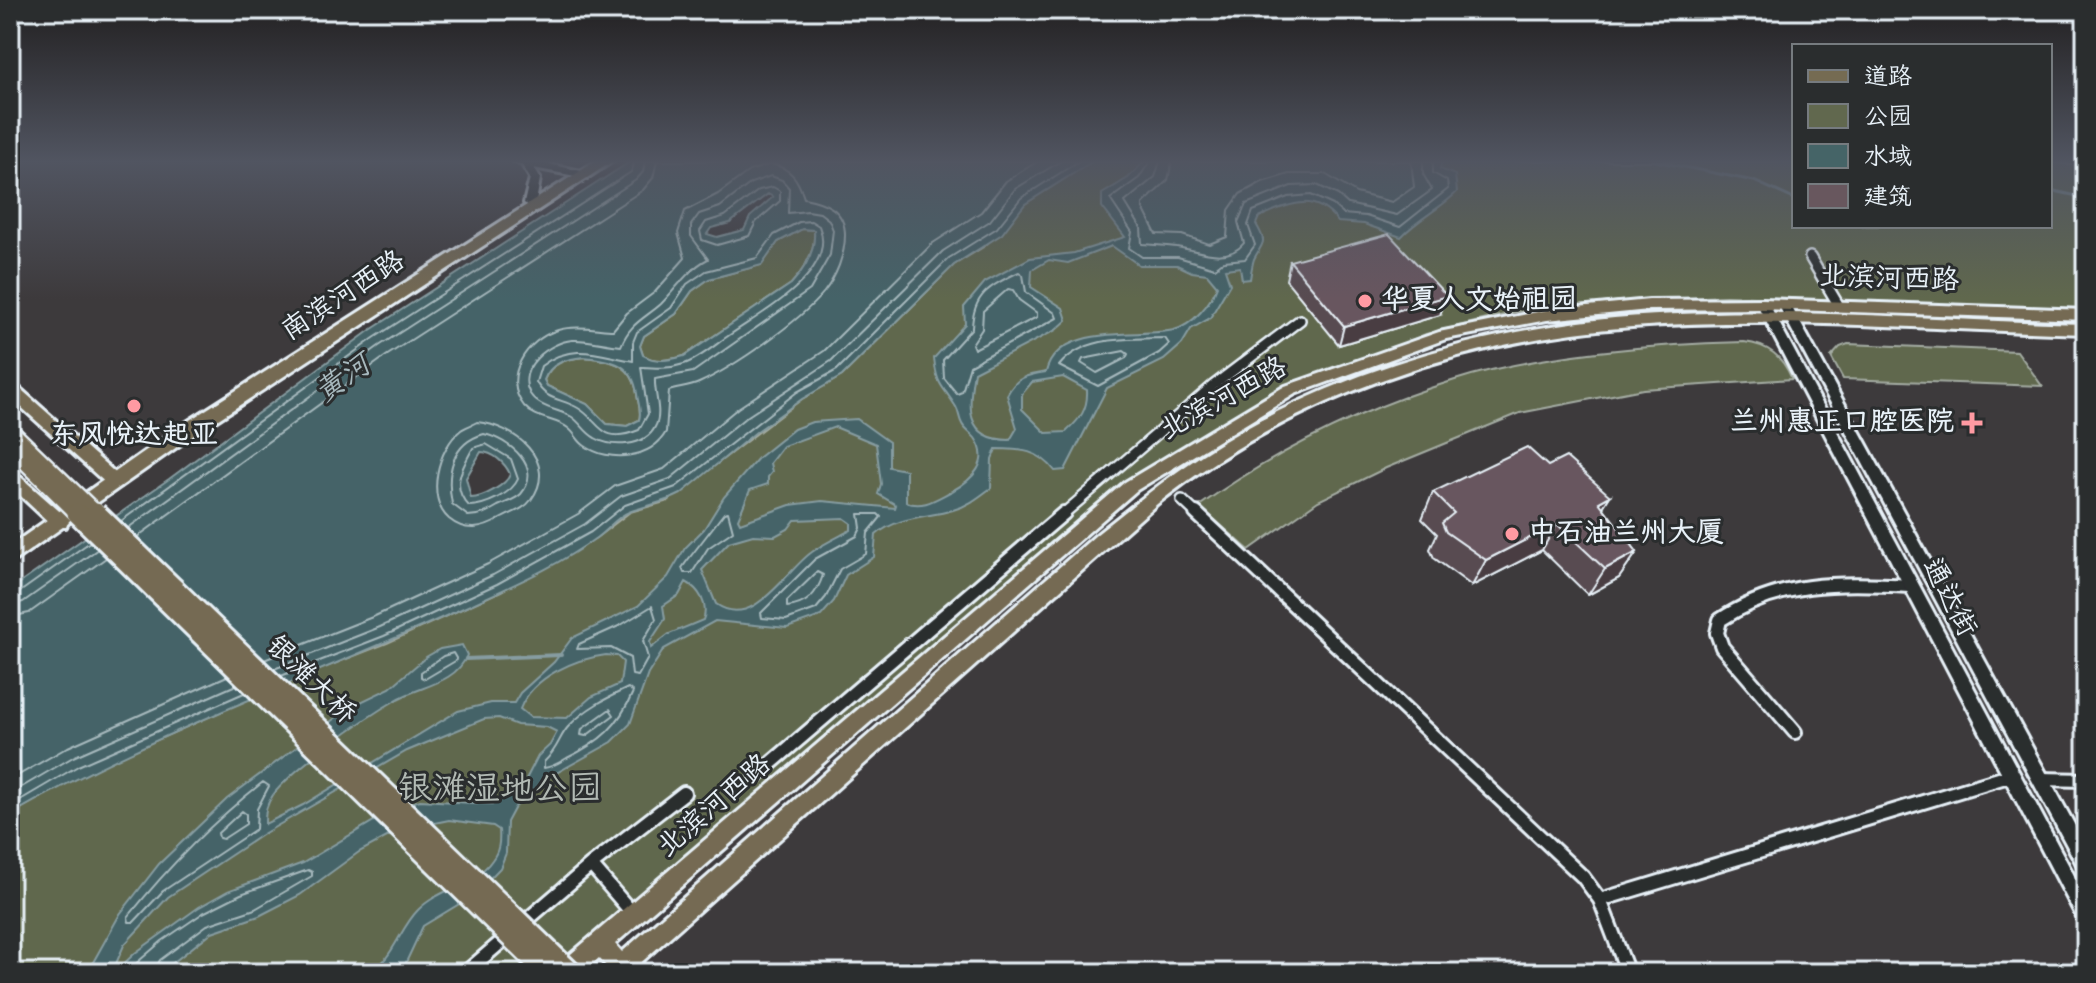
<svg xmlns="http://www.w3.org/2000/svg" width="2096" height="983" font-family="'Indie Flower','LXGW WenKai TC',sans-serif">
<rect width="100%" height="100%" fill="#3d3a3c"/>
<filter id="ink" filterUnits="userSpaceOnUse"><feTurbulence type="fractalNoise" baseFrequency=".0125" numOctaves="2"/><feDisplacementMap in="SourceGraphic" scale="16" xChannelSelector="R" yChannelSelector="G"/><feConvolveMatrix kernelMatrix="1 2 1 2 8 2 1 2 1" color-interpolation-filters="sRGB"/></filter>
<g filter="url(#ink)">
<!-- green -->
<path fill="#61684e" stroke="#a4aca3" stroke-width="2" d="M 1093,161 L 1794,161 L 1794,226 L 2050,226 L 2050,162 L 2086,167 L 2086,309 L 1726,296 L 1622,301 L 1516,312 L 1426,334 L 1290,390 L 1131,486 L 567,973 L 10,973 L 10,815 L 81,774 L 285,683 L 387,643 L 501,591 L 596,538 L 630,512 L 668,501 L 802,399 L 842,376 L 954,265 L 985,246 L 1025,204 Z
M 802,229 L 814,230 C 816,251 805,269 791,284 L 684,356 C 669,360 656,363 643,355 L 640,346 L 644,336 L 676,314 L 692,291 L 709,279 L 761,265 L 778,242 Z
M 1744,342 C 1769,345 1782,356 1792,379 L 1643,389 L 1520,413 L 1386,468 L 1318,501 L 1249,550 L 1199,506 C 1276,451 1364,408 1455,380 C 1538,354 1656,344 1744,342 Z
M 1848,344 L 2017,351 L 2042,386 L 1843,379 L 1831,357 L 1840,347 Z
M 584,357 C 612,360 633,364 637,394 C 638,404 642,411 639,420 L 627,426 L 607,424 L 587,404 L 547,386 L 544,380 C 551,362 567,359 584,357 Z"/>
<!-- water -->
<path fill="#456467" stroke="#869ca1" stroke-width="2" fill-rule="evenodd" d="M 631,161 L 1093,161 L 1025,204 L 1002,234 L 954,265 L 842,376 L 802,399 L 756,432 L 681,494 C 664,503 647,505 629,512 C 616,517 608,530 596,538 C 558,566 511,586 468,606 C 315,676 156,731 10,815 L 10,590 L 169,479 L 369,331 ZM 768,194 L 773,197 L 750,217 L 744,230 L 717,237 L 707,234 L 711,228 L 730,223 ZM 802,229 L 814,230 C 816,251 805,269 791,284 L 684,356 C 669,360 656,363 643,355 L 640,346 L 644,336 L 676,314 L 692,291 L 709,279 L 762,265 L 778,242 ZM 584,357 C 613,360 633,364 637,394 C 638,404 642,411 639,420 L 627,426 L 607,424 L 587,404 L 547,386 L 544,380 C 551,362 567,359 584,357 ZM 481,452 C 493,452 505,463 510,474 C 507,485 482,498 471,498 L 466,478 Z
M 1145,161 L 1442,161 L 1440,169 L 1455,175 L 1457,192 C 1440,209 1418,219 1401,237 L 1364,224 L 1338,222 C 1314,191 1290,204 1259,217 L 1256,224 C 1268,245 1263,241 1254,259 C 1252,265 1251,273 1250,279 L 1242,280 L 1240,267 L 1225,269 L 1230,284 L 1210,318 L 1191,329 L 1182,344 L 1164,360 L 1107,388 L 1065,470 L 1055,471 C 1039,450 1021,449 996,449 L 992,459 L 991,488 C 979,497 968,506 953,510 C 926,518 898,516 876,535 L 874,557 L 846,575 L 834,601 L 821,616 L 787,628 L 715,621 L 664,649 L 648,674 L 630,724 L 612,742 L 551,776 L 515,807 L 507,822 L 506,853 L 500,868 L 474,895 L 423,926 L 401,973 L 368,973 C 393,961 399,929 418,910 C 438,889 476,884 492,860 C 499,851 500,842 499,830 L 493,826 L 449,820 L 400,830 L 359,852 L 300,895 L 259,916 L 212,932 L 160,973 L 114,973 L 135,953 L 199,907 L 228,891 L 303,863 L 394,809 L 420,800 L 492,804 L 510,795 L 524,783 L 538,756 L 550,745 L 557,732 L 547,727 L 517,725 L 499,718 L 484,719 L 407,751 L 263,834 L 168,897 L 124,945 L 112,973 L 87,973 L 120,914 L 159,864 L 227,799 L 350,707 L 390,688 L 426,657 L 440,649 L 462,645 L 467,655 C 456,684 419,686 396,700 C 365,718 293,768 273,795 C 266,805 265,812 265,824 L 303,805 L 458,711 L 491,703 L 514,703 L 520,693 L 554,662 L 572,638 L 638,606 L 668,577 L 685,548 L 704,529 L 724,497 L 759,457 L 794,429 L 812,422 L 857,419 L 889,442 L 889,467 L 906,470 L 906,502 C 923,509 936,499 952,491 C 972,480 992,462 975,438 C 971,433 965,430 962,424 C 959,419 959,412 956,407 C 942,384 937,387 934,358 L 965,324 L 964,307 L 985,282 L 1030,258 L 1074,253 L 1125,237 L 1102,207 L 1102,194 L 1128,178 ZM 1112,246 L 1139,265 L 1177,265 L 1192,272 L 1207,274 L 1217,286 C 1211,303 1193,325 1174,330 C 1138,338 1058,323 1046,372 C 1027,375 1016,377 1007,395 L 1017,428 L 1010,440 C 964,440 968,405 974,372 L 1056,330 L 1067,320 L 1063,308 L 1031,287 L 1032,270 L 1049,260 L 1068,263 ZM 1063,377 L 1087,390 C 1088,410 1080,419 1066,432 L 1046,433 L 1022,409 L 1022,394 L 1032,382 ZM 835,427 L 876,444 L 881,484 L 878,494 L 896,505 L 895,508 L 822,501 L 790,505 L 740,523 L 738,519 L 750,490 L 768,484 L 768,477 L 772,472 L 770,463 L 783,446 ZM 844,518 L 851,523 L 851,530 C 838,537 824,543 812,552 C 786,570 754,631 716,604 L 702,570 L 729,542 L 753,535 L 775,536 L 788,529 L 795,520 ZM 686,582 C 699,589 709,605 703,620 L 669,634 L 651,648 L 650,642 L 665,619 L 663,606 L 679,595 ZM 606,655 L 617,656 L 623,662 L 620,684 L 591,697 L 567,718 L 530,717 L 520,709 C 533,676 575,659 606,655 Z"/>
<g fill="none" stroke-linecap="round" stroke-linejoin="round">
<!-- shore -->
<path stroke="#a7b9be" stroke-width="2" d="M 1150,161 L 1139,178 L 1110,199 L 1132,232 L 1129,248 L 1142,257 L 1178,257 L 1215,268 L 1224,261 L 1245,259 L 1255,245 L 1248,225 L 1253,211 L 1288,197 L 1311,195 L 1333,205 L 1343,214 L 1366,216 L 1400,227 L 1448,189 L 1447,181 L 1433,173 L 1433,161
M 1160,161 L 1155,177 L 1125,202 L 1141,228 L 1142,244 C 1155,245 1169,245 1182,248 C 1202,252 1228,263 1244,243 L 1238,222 L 1246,204 L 1291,186 L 1317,185 L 1338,195 L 1348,204 L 1397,215 L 1432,190 L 1423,174 L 1423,161
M 1172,161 L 1168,180 L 1143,204 L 1143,208 L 1156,234 L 1182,235 L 1209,244 L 1227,237 L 1229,210 L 1240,194 L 1262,182 L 1289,174 L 1325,174 L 1356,193 L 1392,202 L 1414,187 L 1411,161
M 771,164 C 791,168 798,179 804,198 C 826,202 845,210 845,235 C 845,255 836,277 824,292 C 799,322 734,367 699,383 C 690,387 679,388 669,391 L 666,432 C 651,459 609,463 585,446 C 578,442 575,433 568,428 C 555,418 536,420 524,406 C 501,377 527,339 558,330 C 575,325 595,329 613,330 L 627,313 L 655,292 L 685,258 L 678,233 L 685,211 L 718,194 L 749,171 Z
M 771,176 L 782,180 L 789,188 L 788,213 L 808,211 L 820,213 L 829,220 L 833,230 L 830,255 L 810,290 L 693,372 L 655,379 C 654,394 663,413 655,427 C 645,447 612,448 595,438 C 585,433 581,423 572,417 C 559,409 540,409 530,394 C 515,368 550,342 572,340 C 589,339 605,345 621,346 C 630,323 644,319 661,304 C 677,288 687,270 708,259 L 691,236 L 691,225 L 699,214 L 720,207 L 751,183 Z
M 773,187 L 780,191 L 780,201 L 756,222 L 749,236 L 717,245 L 702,240 L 700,231 L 706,222 L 725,216 L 759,190 Z
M 811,221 L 819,226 C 839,272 761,313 731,334 C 717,343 700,359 684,364 C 669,369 656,368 641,367 L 648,414 L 639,430 C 599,446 601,421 578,408 C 561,398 546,401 536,382 L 541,366 C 572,342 599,355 633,361 L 633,342 L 637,332 L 671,308 L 687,284 L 706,271 L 757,258 L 774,235 L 799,222 Z
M 1019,272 L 1023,275 L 1026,292 L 1055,313 L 1057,318 L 970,365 L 962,392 L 957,394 L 944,378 L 943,360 L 972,328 C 973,294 990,286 1019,272 Z
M 1008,289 L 1013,290 L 1019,300 L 1037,313 L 1037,317 L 974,349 L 972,344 L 982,329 L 983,311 Z
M 1165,338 L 1169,344 L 1159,353 L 1098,386 L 1059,366 C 1084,335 1129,339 1165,338 Z
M 1124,351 L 1128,354 L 1126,358 L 1097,373 L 1081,363 L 1083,359 Z
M 477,422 C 513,425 560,461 531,500 C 524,510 510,513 500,519 C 483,529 466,533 449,519 C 425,498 438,448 461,430 C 465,427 472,425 477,422 Z
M 484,434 C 508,439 544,467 521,494 C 515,500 506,502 498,506 C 488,512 480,516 468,516 L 452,504 C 446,474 451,443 484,434 Z
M 486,444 L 511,459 L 518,479 C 512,494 484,506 469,506 C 450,487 462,468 473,448 Z
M 728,512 L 733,531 L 708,548 L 692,573 L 684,573 L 682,568 L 687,561 L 724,513 Z
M 859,514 L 878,514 L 881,517 L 868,533 L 866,554 L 840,569 L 826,597 L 816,609 L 786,620 L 762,618 L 761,613 L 815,559 L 857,536 L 861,528 Z
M 121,521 L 374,338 L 631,172 L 635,161
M 128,528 L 379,346 L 636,180 L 643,172 L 645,161
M 137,537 L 386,356 L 643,190 L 653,178 L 657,161
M 817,572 L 823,575 C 817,594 807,605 787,607 L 787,601 Z
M 10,595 L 17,594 L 90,542
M 10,605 L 23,602 L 98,549
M 652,606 L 656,619 L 643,641 L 648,658 L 638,676 L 632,675 L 630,658 L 611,648 L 577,649 L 579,644 L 621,625 Z
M 10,617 L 29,613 L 106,558
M 453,653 L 457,660 L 425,679 L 421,677 L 421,672 L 443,656 Z
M 264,660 L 375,616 L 488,564 L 578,514 L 615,486 L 664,469 L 738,408 L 824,351 L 933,243 L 981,212 L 1006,181 L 1038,161
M 274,669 L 380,627 L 493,575 L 585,524 L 621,496 L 670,479 L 745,418 L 831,361 L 943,251 L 990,221 L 1015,189 L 1061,161
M 281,676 L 384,636 L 497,584 L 591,532 L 625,505 L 676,487 L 797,392 L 837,370 L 949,258 L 997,228 L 1021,198 L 1079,161
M 628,688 L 633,692 C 619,726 600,742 567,758 C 560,762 553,767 544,768 L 544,762 C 559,748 559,736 569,726 C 586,708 607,698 628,688 Z
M 610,709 L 614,715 L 586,736 L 581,735 L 582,729 Z
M 10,780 L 68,747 L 227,676
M 263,782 L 269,786 L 257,809 L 256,829 L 163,891 L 134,922 L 129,922 L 128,917 C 168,867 212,822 263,782 Z
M 10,794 L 73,757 L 236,685
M 10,806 L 78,766 L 244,693
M 242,811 L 246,814 L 246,824 L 223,839 L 219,838 L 218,833 Z
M 125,973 L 162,941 L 203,913 L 241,894 L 308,870 L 312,872 L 312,876 L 255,909 L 207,925 L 160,960 L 154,973"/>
<!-- stream-far1 -->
<path stroke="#869ca1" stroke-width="3" d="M 1655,161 L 1754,181 L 1794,199
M 2050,190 L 2086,198"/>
<!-- stream -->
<path stroke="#869ca1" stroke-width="4" d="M 466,659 L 561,655"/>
<defs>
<path id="street-far1" d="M 1810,257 L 1839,306
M 1182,500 L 1198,515
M 1062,515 L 1214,385 L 1300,320"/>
<path id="street" d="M 1196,513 L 1583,877 L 1600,900 L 1628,973
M 1795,732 L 1722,647 L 1717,633 L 1720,620 C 1782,579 1841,583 1912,586
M 756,776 L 1064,513
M 2040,779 L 2086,780
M 591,865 L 634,915
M 1600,900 L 2012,775
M 465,973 L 591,865 L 684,793"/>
<path id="secondary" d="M 513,161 L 535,161 L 586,172 L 591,175 L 586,178 L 534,168 L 540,178 L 536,203 L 530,206 L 524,203 L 530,178 L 522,165 Z
M 1763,300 L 1769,304 L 2086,898 L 2086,926 L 2080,923 L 1757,304 Z
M 1784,300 L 1790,304 L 2086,846 L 2086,873 L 2080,870 L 1778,304 Z"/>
<path id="primary" d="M 1763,299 L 2086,310 L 2086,320 L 1763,309 L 1649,310 L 1547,320 L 1446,339 L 1295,394 L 1137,490 L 615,944 L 622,952 L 1096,535 C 1131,507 1165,479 1202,455 C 1317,380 1459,336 1595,320 C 1754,303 1926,320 2086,324 L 2086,334 C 1935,330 1783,316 1632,327 C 1464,339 1290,398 1157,504 L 636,967 L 639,973 L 603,973 L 606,966 L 599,958 L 582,973 L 555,973 L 558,965 L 592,936 L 1125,482 L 1285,386 L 1439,332 L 1547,310 L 1649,300 Z
M 10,383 L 15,384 L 121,478 L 123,482 L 121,486 L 109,486 L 10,397 Z
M 10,471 L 16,473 L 66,517 L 68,522 L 66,527 L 54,527 L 10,486 Z"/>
<path id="highway" d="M 596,161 L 613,161 L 194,435 L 10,564 L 10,546 L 182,425 Z"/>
</defs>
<!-- street-far1 casing -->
<use href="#street-far1" stroke="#e8f1f8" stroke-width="14"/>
<!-- street casing -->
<use href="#street" stroke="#e8f1f8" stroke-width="18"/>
<!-- secondary casing -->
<use href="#secondary" stroke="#e8f1f8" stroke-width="6"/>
<!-- primary casing -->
<use href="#primary" stroke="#e8f1f8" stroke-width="6"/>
<!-- highway casing -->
<use href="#highway" stroke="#e8f1f8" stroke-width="6"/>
<!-- street-far1 -->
<use href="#street-far1" stroke="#2a2d2e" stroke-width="9"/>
<!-- street -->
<use href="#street" stroke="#2a2d2e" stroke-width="12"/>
<!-- secondary -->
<use href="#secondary" fill="#2a2d2e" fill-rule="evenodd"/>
<!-- primary -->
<use href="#primary" fill="#756b52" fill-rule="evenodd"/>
<!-- highway -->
<use href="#highway" fill="#756b52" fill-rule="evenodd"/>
<defs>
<path id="primary-bridge-far1" d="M 10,430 L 98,515
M 10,447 L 79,515"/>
<path id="primary-bridge" d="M 77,513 L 547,973
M 96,513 L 572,973"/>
</defs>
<!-- primary-bridge-far1 casing -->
<use href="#primary-bridge-far1" stroke="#e8f1f8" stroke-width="19" stroke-linecap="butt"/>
<!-- primary-bridge casing -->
<use href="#primary-bridge" stroke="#e8f1f8" stroke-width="25" stroke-linecap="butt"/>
<!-- primary-bridge-far1 -->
<use href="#primary-bridge-far1" stroke="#756b52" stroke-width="14"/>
<!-- primary-bridge -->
<use href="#primary-bridge" stroke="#756b52" stroke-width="19"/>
</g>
<!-- wall -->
<path fill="#594b51" stroke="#e8f1f8" stroke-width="2" d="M 1290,261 L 1440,315 L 1339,345 L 1286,280 Z
M 1548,466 L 1610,496 L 1603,507 L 1637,552 L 1619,578 L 1588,595 L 1542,550 L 1472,586 L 1434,558 L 1430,549 L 1437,534 L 1422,519 L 1433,492 Z"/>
<!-- shaded-wall -->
<path fill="#493d42" stroke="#e8f1f8" stroke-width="2" d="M 1447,296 L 1440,315 L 1339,345 L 1344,326 Z
M 1610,496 L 1593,523 L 1599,502 Z
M 1557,524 L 1542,550 L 1472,586 L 1486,560 Z
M 1637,552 L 1619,578 L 1588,595 L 1605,569 Z"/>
<!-- building -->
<path fill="#68575e" stroke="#e8f1f8" stroke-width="2" d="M 1389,234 L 1447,296 L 1344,326 L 1290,261 Z
M 1527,447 L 1548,466 L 1566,457 L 1610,496 L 1599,502 L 1637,552 L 1605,569 L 1557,524 L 1486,560 L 1446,532 L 1442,523 L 1454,513 L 1433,492 Z"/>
</g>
<!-- sky -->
<linearGradient id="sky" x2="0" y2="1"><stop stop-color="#222021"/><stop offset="0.54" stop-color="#515561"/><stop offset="1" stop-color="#515561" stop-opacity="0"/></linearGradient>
<rect width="2096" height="299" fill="url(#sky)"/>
<!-- markers -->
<g fill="#ff9aa2" stroke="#2a2d2e" stroke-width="3">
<circle cx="1365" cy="301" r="8"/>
<circle cx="134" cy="406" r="8"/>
<path d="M1968 411h8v8h8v8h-8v8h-8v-8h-8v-8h8z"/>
<circle cx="1512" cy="534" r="8"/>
</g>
<g text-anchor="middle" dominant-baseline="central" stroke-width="6" stroke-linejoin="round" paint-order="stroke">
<!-- street labels -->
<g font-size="28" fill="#e8f1f8" stroke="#2a2d2e">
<text transform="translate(1889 280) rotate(2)">北滨河西路</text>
<text transform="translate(344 297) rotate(-33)">南滨河西路</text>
<text transform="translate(1224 400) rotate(-29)">北滨河西路</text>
<text transform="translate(1948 598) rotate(62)">通达街</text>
<text transform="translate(310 681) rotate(44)">银滩大桥</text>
<text transform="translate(715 807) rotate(-41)">北滨河西路</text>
</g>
<!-- poi labels -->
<g font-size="28" font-weight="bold" fill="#e8f1f8" stroke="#2a2d2e" text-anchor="start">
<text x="1381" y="301">华夏人文始祖园</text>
<text x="1954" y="423" text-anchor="end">兰州惠正口腔医院</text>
<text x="134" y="436" text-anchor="middle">东风悦达起亚</text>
<text x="1528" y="534">中石油兰州大厦</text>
</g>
<!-- water labels -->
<g font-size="30" font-style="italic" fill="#a7b9be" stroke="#2a2d2e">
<text transform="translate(344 380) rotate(-35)">黄河</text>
</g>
<!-- near-park labels -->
<g font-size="34" fill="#b2bab4" stroke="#2a2d2e">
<text x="500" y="791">银滩湿地公园</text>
</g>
</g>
<!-- margin -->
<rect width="2096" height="983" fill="none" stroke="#2a2d2e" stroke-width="40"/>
<rect x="20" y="20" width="2056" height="943" fill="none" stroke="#e8f1f8" stroke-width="3" filter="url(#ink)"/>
<!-- legend -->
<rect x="1792" y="44" width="260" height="184" fill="#2a2d2e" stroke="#767b7f" stroke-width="2"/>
<rect x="1808" y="70" width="40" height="12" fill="#756b52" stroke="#767b7f" stroke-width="2"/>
<text x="1864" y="84" font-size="24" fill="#e8f1f8">道路</text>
<rect x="1808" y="104" width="40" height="24" fill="#61684e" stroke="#767b7f" stroke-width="2"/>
<text x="1864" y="124" font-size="24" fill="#e8f1f8">公园</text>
<rect x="1808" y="144" width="40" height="24" fill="#456467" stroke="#767b7f" stroke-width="2"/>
<text x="1864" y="164" font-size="24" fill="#e8f1f8">水域</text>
<rect x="1808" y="184" width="40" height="24" fill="#68575e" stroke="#767b7f" stroke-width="2"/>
<text x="1864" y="204" font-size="24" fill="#e8f1f8">建筑</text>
</svg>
